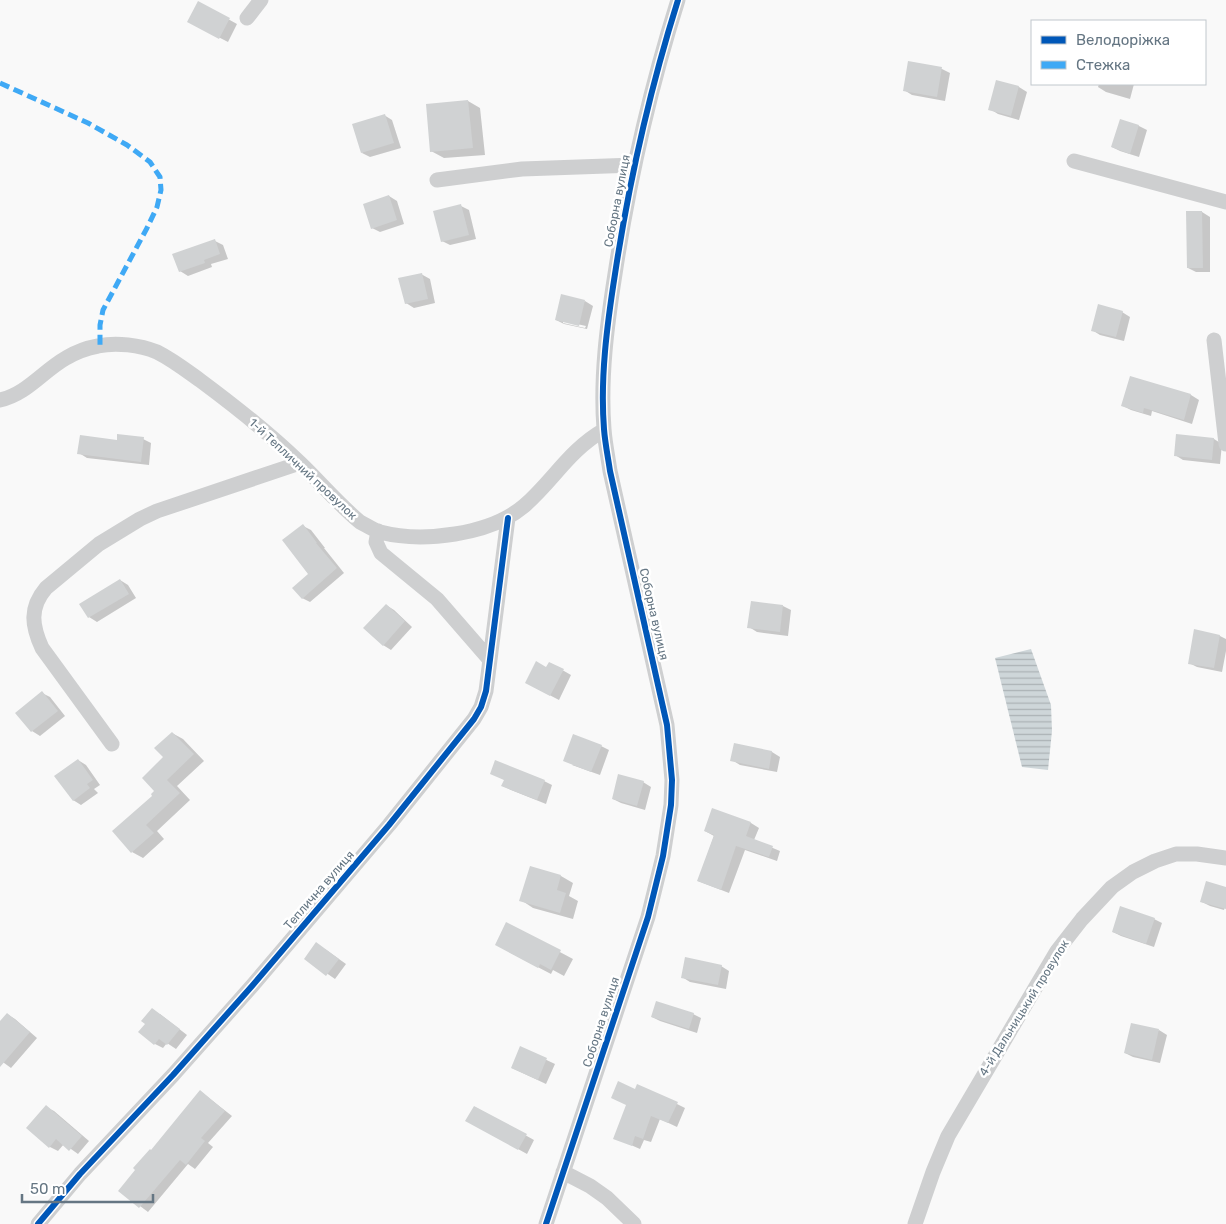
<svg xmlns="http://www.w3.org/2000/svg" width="1226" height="1224" font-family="Rubik,sans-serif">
<defs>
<pattern id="water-rules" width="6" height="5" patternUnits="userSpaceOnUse" patternTransform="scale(1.25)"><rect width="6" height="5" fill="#ced6d9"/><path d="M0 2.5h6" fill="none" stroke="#abb2b5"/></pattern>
</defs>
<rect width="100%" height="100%" fill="#f9f9f9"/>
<!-- water -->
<path fill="url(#water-rules)" d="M 1031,649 L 1051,705 L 1052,731 L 1048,770 L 1022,767 L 995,658 Z"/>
<!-- shadow -->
<path fill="#0003" fill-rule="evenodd" d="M 199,3 L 237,24 L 228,42 L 197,26 Z
M 909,62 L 942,69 L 950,73 L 945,101 L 912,95 L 904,90 Z
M 997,81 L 1019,87 L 1027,92 L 1019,120 L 998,114 L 990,109 Z
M 1099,84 L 1134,84 L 1130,99 L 1106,92 L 1098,87 Z
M 468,101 L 480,108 L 485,155 L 444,158 L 431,151 Z
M 384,115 L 392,120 L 401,148 L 370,157 L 362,153 Z
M 1121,120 L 1139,126 L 1147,130 L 1139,157 L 1120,151 L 1112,147 Z
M 389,196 L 397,201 L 404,224 L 380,232 L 372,228 Z
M 461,206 L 469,210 L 476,239 L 450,245 L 442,241 Z
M 1202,212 L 1210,217 L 1210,272 L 1196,272 L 1188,268 Z
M 215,241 L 223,245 L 228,259 L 211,264 L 212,267 L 188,276 L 180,271 Z
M 421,274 L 430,279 L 435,303 L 414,308 L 406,303 Z
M 585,301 L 593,306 L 587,329 L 564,324 L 556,320 ZM 563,321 L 586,326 L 585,328 L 563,323 Z
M 1122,312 L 1130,317 L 1124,341 L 1100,335 L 1092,330 Z
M 1131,377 L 1191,395 L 1199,400 L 1192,424 L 1152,411 L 1151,416 L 1131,410 L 1123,406 Z
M 1177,435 L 1214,439 L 1222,444 L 1220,464 L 1183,460 L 1175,455 Z
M 143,439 L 151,443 L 149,465 L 87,458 L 79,453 L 118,441 Z
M 303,526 L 311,530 L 325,548 L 324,548 L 344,573 L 310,602 L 302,598 L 310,574 Z
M 120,580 L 128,585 L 136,598 L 97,622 L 89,617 Z
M 386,605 L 394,610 L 412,627 L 391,650 L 383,645 Z
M 783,606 L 791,610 L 788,636 L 757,632 L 749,627 Z
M 1195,631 L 1220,636 L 1226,639 L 1226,651 L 1222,672 L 1197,667 L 1189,663 Z
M 550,663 L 571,675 L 559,700 L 534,687 Z
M 42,693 L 50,697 L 65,716 L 40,736 L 32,731 Z
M 172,733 L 183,739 L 204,761 L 177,786 L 190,800 L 157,831 L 164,839 L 143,858 L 132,852 L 156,791 Z
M 735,745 L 772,752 L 780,757 L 777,772 L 740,765 L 732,760 Z
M 601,746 L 609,750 L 600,775 L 572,765 Z
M 78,760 L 86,765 L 100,785 L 94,789 L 98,793 L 81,805 L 73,800 Z
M 491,773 L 544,781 L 552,785 L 546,804 L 511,790 L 503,786 L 505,780 Z
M 643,782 L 651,787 L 645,810 L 621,803 L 613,799 Z
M 712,810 L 751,823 L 759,828 L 754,840 L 780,851 L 777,861 L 745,850 L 729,893 L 698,881 L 714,836 L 705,831 Z
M 531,867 L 561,876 L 573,883 L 569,896 L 578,901 L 573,919 L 533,908 L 521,900 Z
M 1226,888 L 1226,902 L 1224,910 L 1210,906 L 1202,902 Z
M 1154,919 L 1162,923 L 1154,947 L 1121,936 L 1113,932 Z
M 507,924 L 573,959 L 564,976 L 553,970 L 551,974 L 509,952 Z
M 325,949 L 346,964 L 335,979 L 306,959 Z
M 721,966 L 729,971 L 726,989 L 690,982 L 682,977 Z
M 7,1014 L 15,1019 L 37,1038 L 11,1068 L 0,1060 L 0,1023 Z
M 160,1014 L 187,1035 L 176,1049 L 167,1043 L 163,1048 L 155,1044 Z
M 693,1014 L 701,1018 L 697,1033 L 660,1021 L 652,1017 Z
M 1159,1030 L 1167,1035 L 1160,1063 L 1133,1057 L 1125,1053 Z
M 521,1048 L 555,1064 L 546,1084 L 512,1068 Z
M 200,1091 L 232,1116 L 208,1143 L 213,1147 L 195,1169 L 188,1164 L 148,1212 L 120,1191 Z
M 636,1091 L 677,1104 L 685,1108 L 677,1127 L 660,1119 L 651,1142 L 644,1140 L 640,1149 L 615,1138 Z
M 46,1107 L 54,1111 L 89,1141 L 78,1154 L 64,1144 L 58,1151 L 50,1147 Z
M 475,1107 L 534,1140 L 527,1154 L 467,1121 Z"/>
<!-- building -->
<path fill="#d0d2d3" d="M 198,1 L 230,18 L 219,39 L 187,22 Z
M 908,61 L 942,67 L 937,97 L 903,91 Z
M 996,80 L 1019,86 L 1011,116 L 988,110 Z
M 468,100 L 473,148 L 430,152 L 426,104 Z
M 385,114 L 394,143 L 361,153 L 352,124 Z
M 1120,119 L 1139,125 L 1130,154 L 1111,147 Z
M 389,195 L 397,220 L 371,229 L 363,204 Z
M 461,204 L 469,235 L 441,242 L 433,211 Z
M 1186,211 L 1202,211 L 1203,268 L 1187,268 Z
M 215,239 L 220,254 L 204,260 L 205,263 L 179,272 L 172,254 Z
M 422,273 L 428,299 L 405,304 L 398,278 Z
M 561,294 L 585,300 L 579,326 L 555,320 Z
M 1098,304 L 1123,311 L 1116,337 L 1091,331 Z
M 1130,376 L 1191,394 L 1184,420 L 1144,408 L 1143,413 L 1121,406 Z
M 117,434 L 144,437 L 141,462 L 77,454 L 80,435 L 117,440 Z
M 1176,434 L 1214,438 L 1212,460 L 1174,456 Z
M 303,524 L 317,543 L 316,543 L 337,568 L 302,599 L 292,588 L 308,574 L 282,540 Z
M 120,579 L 129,594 L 88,618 L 79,604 Z
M 751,601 L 783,605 L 780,632 L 747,628 Z
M 386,604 L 405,621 L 383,646 L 363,628 Z
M 1194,629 L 1220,635 L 1214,668 L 1188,664 Z
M 536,661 L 546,667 L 549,662 L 564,669 L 550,696 L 525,683 Z
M 42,691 L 58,711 L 31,732 L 15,713 Z
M 172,732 L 194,754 L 167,780 L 180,793 L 146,825 L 154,833 L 131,853 L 112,831 L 152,796 L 151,794 L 154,791 L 142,778 L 163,757 L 154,748 Z
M 573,734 L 602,745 L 591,772 L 563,761 Z
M 734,743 L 772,751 L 769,769 L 730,761 Z
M 78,759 L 93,780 L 87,784 L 90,788 L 73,801 L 54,776 Z
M 495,760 L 545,780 L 537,800 L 501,786 L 504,780 L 490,774 Z
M 618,774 L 644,781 L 637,806 L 612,799 Z
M 712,808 L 751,822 L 746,836 L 773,846 L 769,857 L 736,846 L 721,890 L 697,881 L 714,835 L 704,831 Z
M 530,866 L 561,875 L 557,890 L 566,893 L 560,913 L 519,901 Z
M 1206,881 L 1226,887 L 1226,909 L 1200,902 Z
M 1120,906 L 1155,918 L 1146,944 L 1112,932 Z
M 506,922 L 561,950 L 551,970 L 540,964 L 538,968 L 495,945 Z
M 316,942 L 339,959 L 326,976 L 304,959 Z
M 685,957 L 722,965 L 718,985 L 681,978 Z
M 656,1001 L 694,1013 L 689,1029 L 651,1017 Z
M 152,1008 L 180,1029 L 167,1045 L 159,1039 L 154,1045 L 138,1032 L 145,1024 L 141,1021 Z
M 7,1013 L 30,1032 L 0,1067 L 0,1021 Z
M 1131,1023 L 1159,1029 L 1152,1060 L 1124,1053 Z
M 520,1046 L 547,1058 L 538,1080 L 511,1068 Z
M 618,1081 L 635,1089 L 637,1084 L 678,1102 L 668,1123 L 651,1116 L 643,1139 L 635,1136 L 632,1146 L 613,1139 L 626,1105 L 611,1098 Z
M 200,1090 L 225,1111 L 201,1138 L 205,1141 L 186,1165 L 180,1160 L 139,1208 L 118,1191 L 135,1170 L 133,1168 L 150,1149 L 151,1150 Z
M 46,1105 L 82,1136 L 69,1151 L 56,1139 L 49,1148 L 26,1128 Z
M 474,1106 L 527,1134 L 518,1150 L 465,1121 Z"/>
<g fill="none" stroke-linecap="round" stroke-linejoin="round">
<!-- minor -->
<path stroke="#cecfd0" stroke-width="15" d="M 247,18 L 261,0
M 1074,161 L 1226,202
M 437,180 L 522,169 L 635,165
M 1214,340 L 1226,444
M 0,400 C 27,394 43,371 66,358 C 76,352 87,348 98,346 C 116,342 140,345 157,352 C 173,360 187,371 201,381 C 236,407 269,433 300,463 C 320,482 338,504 360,522 C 366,525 373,530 380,532 C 422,543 490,535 524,506 C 553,481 569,450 604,430
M 378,531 L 376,542 L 381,553 L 437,599 L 490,660
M 112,744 L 42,648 C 32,626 29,608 46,588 L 99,544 L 140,519 L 157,511 L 300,463
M 563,1172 L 590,1186 L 607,1198 L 634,1224
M 38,1224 L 80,1174 L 173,1075 L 252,986 L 389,825 L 474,719 L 481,707 L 486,691 L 508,518
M 546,1224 L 648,917 L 663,856 L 671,805 L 672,780 L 667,725 L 610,471 C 608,457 605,443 604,429 C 600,378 607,325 615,274 C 629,182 650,89 678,0
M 915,1224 L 933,1172 L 948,1136 L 1057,951 L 1082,919 L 1112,887 L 1133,872 L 1155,861 L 1176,854 L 1197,854 L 1226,858"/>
<!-- quiet -->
<path stroke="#3fa9f5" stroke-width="5" stroke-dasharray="10 5" stroke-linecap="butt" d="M 0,83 L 88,123 L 127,145 L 150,162 L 160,177 L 161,190 L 157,207 L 147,228 L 103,310 L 100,325 L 100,345"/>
<defs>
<path id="cycleway" d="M 38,1224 L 80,1174 L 173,1075 L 252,986 L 389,825 L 474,719 L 481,707 L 486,691 L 508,518
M 546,1224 L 648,917 L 663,856 L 671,805 L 672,780 L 667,725 L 610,471 C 608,457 605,443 604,429 C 600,378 607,325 615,274 C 629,182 650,89 678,0"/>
</defs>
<!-- cycleway casing -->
<use href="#cycleway" stroke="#fff" stroke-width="9"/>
<!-- cycleway -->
<use href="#cycleway" stroke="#0057b8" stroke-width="6"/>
</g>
<g text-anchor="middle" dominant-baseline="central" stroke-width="5" stroke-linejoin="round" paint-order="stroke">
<!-- street labels -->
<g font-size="12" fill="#657683" stroke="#fff">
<text transform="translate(617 201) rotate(-79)">Соборна вулиця</text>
<text transform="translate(303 469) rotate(43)">1-й Тепличний провулок</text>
<text transform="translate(654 614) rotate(77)">Соборна вулиця</text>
<text transform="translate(319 890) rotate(-49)">Теплична вулиця</text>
<text transform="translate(1024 1008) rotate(-58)">4-й Дальницький провулок</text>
<text transform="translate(601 1022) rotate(-72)">Соборна вулиця</text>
</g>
</g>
<!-- legend -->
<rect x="1031" y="20" width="175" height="65" fill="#ffffff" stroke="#c1c8cd"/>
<rect x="1041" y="36" width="25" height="8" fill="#0057b8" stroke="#c1c8cd"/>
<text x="1076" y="45" font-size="15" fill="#657683">Велодоріжка</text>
<rect x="1041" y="61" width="25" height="8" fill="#3fa9f5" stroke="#c1c8cd"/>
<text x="1076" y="70" font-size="15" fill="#657683">Стежка</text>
<!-- scale -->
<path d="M22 1194v8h131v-8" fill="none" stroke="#657683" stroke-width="2.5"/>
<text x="30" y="1194" font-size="15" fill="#657683" stroke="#ffffff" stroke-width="4" paint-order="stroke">50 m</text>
</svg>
